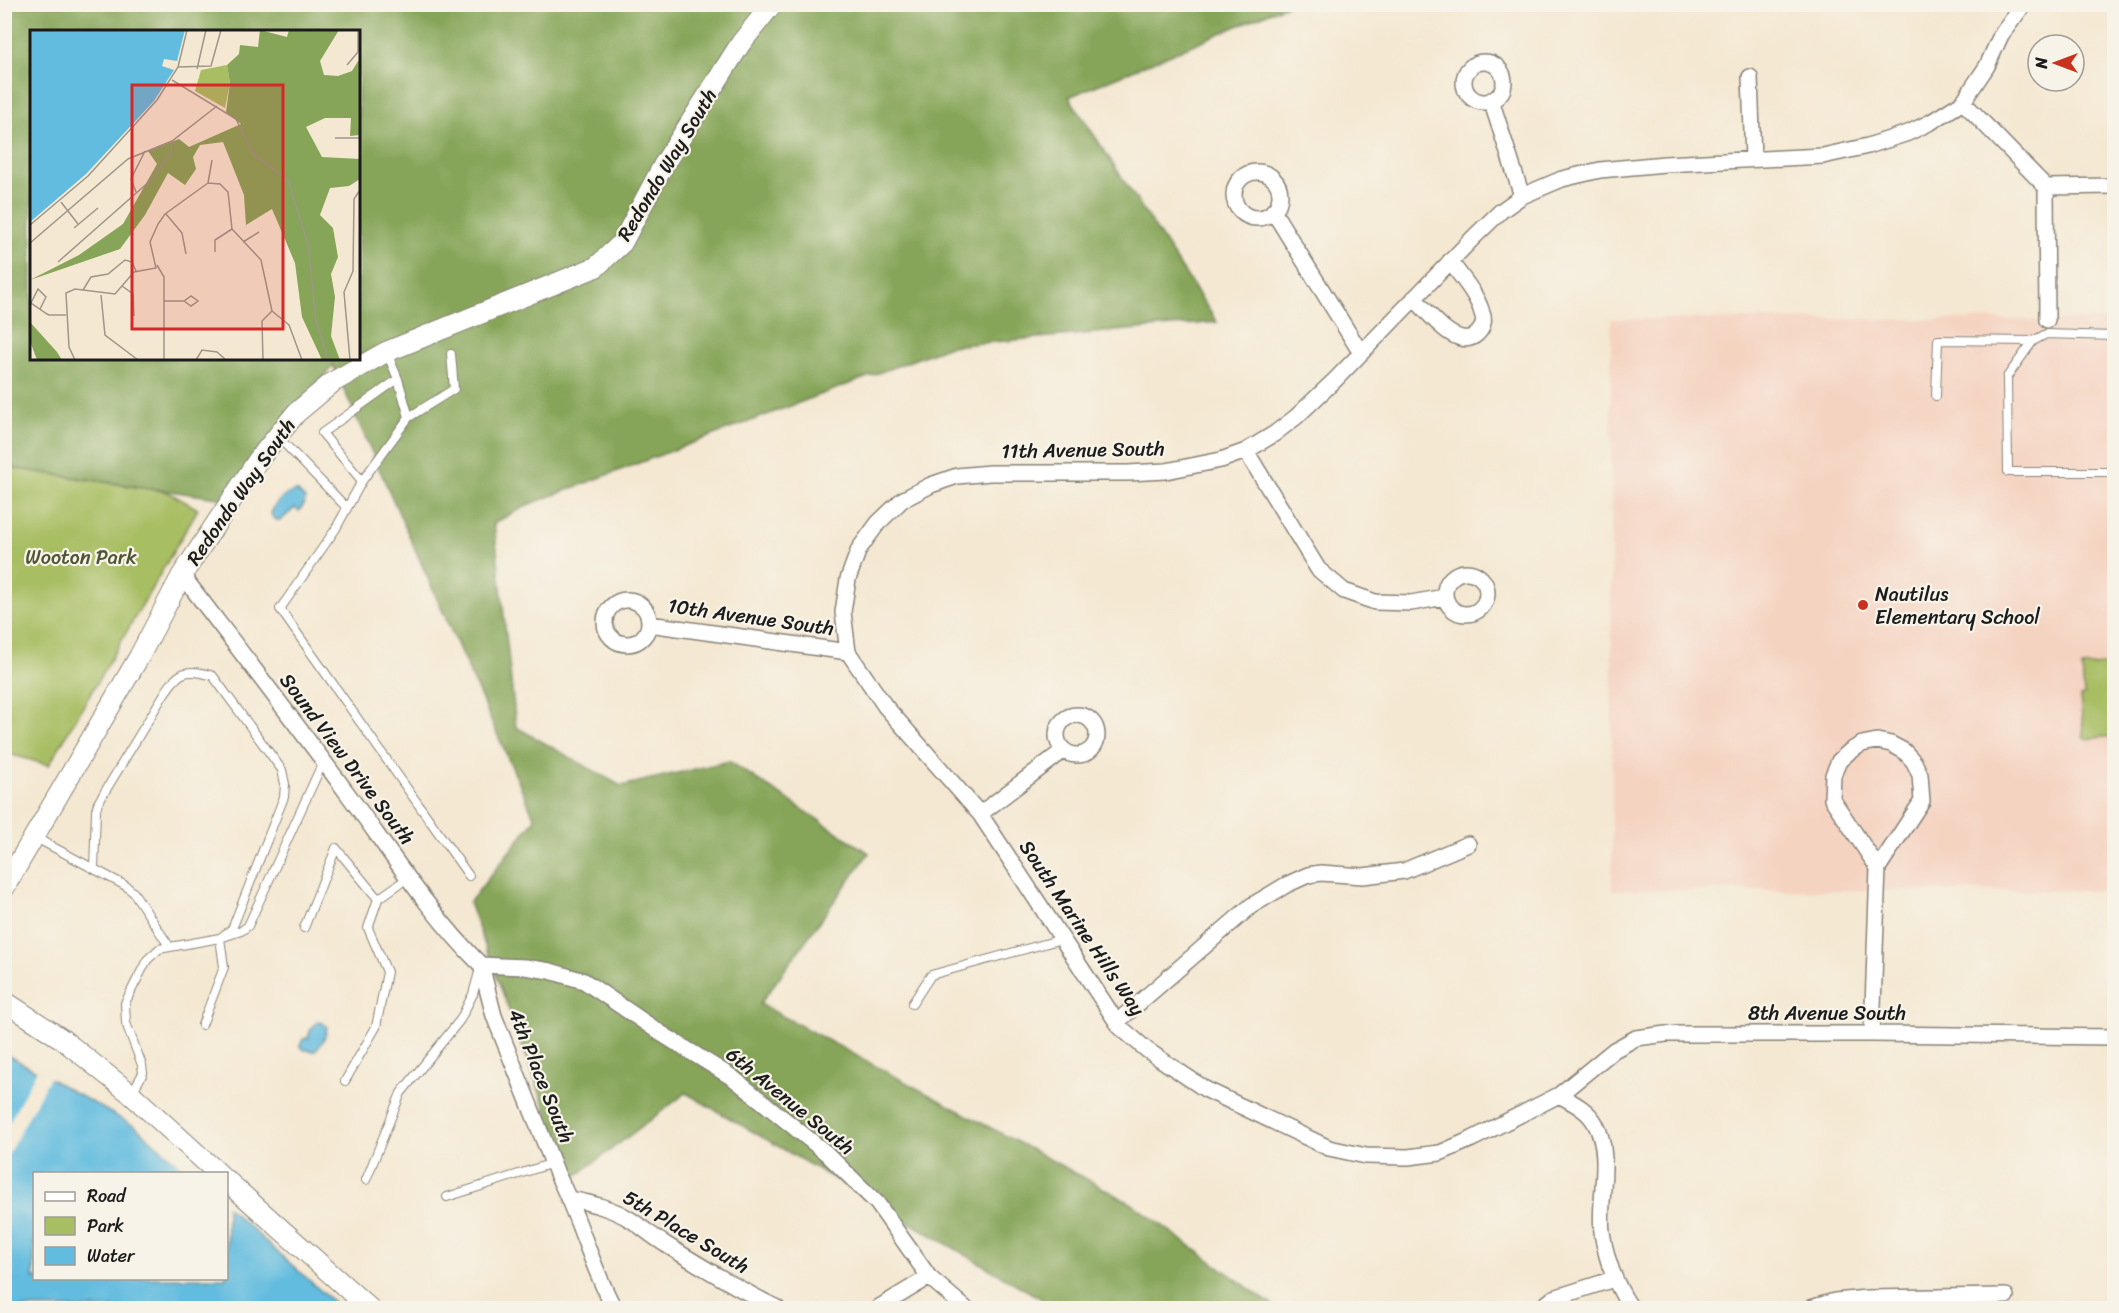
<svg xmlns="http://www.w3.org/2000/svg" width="2119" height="1313" font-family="Sriracha,sans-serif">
<rect width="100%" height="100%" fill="#f7f3e8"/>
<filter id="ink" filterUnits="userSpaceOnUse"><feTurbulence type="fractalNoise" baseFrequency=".0167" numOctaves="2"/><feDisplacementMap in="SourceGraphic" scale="12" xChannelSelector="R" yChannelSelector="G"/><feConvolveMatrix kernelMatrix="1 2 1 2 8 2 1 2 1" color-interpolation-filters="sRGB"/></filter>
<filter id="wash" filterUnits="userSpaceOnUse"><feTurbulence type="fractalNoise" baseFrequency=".008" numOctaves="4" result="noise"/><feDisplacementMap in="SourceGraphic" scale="24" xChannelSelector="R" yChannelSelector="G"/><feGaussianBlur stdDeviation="1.35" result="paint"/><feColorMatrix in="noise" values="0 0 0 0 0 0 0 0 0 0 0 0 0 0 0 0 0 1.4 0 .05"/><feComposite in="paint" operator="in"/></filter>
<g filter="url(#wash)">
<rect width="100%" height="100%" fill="#f4e8d2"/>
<!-- built -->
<path fill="#f5d3c1" d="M 1611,319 L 2114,320 L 2114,891 L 1612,890 Z"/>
<!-- green -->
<path fill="#a8be63" stroke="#626d40" stroke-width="1.5" d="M 4,467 L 168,492 L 198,509 L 49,765 L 5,753 Z
M 2114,664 L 2114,736 L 2084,739 L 2080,696 L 2084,695 L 2082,667 Z"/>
<!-- forest -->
<path fill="#86a559" stroke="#51603a" stroke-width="1.5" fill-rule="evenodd" d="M 4,5 L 1287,5 L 1069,97 L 1217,322 L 950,346 L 530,504 L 494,523 L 516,727 L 621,786 L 729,761 L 869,853 L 760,1004 L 1131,1203 L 1276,1308 L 1057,1308 L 686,1093 L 572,1179 L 469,903 L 535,819 L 333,365 L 231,500 L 5,467 ZM 32,32 L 358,32 L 358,358 L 32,358 Z"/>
<!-- water -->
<path fill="#62bcdf" stroke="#3f6c7e" stroke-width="1.5" d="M 297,491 L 305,499 L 303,506 L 299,511 L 295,508 L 280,521 L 274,519 L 271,514 C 274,503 286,493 297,491 Z
M 318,1022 L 323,1023 L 327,1027 C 326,1038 322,1044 315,1051 L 305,1050 L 300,1046 L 303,1039 L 308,1038 L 311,1029 Z
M 4,1053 L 136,1127 L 189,1173 L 34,1174 L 34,1278 L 226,1278 L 227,1207 L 340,1308 L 5,1308 Z"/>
<!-- pier -->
<path fill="#f4e8d2" d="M 38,1068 L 51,1075 L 5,1160 L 5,1130 Z"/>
</g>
<g filter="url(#ink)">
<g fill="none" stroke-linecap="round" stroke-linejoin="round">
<defs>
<path id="service" d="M 2114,336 L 2046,334 L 2033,341 L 2007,377 L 2008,472 L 2114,472
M 387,353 L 398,379 L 409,417 L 362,481 L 335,530 L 280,609 L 469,876
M 1936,396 L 1938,340 L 2033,341
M 409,417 L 454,389 L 451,354
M 279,438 L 347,508
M 362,481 L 322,433 L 398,379
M 36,838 L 126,886 L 134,893 L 169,946
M 94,869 L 96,810 L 98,803 L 163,696 C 178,672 185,667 213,676 L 282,770 L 285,784 L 284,797 L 232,929 L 220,938 L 159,949 L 147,960 L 125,1003 L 126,1023 L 142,1065 L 143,1073 L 132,1093
M 304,928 L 336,848 L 378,899 L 409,877
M 912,1004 L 931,975 L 1062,939
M 202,1025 L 224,967 L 220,938 L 241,931 L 248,926 L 323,762
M 345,1081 L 376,1027 L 387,972 L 368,928 L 378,899
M 366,1180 L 401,1093 L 460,1020 L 473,994 L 479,972
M 447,1197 L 553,1163"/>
<path id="minor" d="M1464 82a20 20 0 1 1 40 0a20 20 0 1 1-40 0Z
M 1750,77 L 1753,159
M 1491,100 L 1522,196
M 1963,102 L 2046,187 L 2114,186
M1234 195a23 23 0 1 1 46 0a23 23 0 1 1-46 0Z
M 2046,187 L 2047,320
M 1273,211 L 1361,353
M 1414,298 C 1428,312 1457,352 1477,334 C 1483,328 1485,320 1482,313 C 1477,294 1461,277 1450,261
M 1246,451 L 1318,569 L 1344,591 L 1375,602 L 1411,603 L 1445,597
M1445 593a21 21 0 1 1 42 0a21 21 0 1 1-42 0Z
M 182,575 C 237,647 293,719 347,793 C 389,850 431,916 481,965
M605 622a22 22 0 1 1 44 0a22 22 0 1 1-44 0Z
M 649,624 L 848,652
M1057 735a20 20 0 1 1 40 0a20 20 0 1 1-40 0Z
M 980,814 L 1064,750
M 481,965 L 525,967 L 550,971 L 584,981 L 662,1034 L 733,1078 L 826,1153 L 877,1203 L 929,1277 L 965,1308
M 481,965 L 494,1016 L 558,1176 C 580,1219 591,1266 614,1308
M 1117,1022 L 1251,906 L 1286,885 L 1308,875 L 1321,873 L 1363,876 L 1404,871 L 1468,844
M 1872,1034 L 1878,868 L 1832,799 L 1833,775 L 1839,761 L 1850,751 L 1862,744 L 1877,741 L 1891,744 L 1904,751 L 1914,762 L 1920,775 L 1922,801 L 1878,868
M 1559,1095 L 1614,1050 L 1636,1038 L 1666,1034 L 1872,1034 L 2114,1037
M 570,1199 C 591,1203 612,1208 631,1220 C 642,1227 653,1237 665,1244 C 702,1267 738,1289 777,1308
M 878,1308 L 929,1277
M 1541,1308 L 1554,1298 L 1614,1279
M 1631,1308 C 1616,1286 1606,1259 1602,1232 C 1598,1197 1613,1155 1595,1123 C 1587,1109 1573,1103 1559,1095 L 1472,1139 L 1440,1153 L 1408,1157 L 1366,1156 L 1329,1148 L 1205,1089 L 1147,1050 L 1120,1027 L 980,814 L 885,706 L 848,652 L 843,612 L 848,579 L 859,549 L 878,523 L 902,500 L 931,485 L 957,476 L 990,473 L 1128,473 L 1166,471 L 1221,460 L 1246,451 L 1274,434 L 1296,417 L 1335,380 L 1475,236 L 1501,211 L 1522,196 L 1562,179 L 1600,170 L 1665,164 L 1823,156 L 1868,146 L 1908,133 L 1931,122 L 1963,102 L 1987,66 L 2001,35 L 2024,4
M 1811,1308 L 1835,1301 L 1867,1298 L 2006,1296"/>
<path id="tertiary" d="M 4,888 L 139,657 L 182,575 L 258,460 L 296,413 L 333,382 L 386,352 L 596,267 L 622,243 L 664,164 L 741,43 L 772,4
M 4,1001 L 62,1039 L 131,1094 L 219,1174
M 226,1180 L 369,1308"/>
</defs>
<!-- service casing -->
<use href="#service" stroke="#888277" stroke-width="10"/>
<!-- minor casing -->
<use href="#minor" stroke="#888277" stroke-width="18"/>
<!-- tertiary casing -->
<use href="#tertiary" stroke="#888277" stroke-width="22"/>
<!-- service -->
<use href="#service" stroke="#fff" stroke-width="8"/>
<!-- minor -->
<use href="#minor" stroke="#fff" stroke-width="15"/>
<!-- tertiary -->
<use href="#tertiary" stroke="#fff" stroke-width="20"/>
</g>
</g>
<!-- markers -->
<circle fill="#c8321e" stroke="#f7f3e8" stroke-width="2" cx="1863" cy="605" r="6"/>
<g text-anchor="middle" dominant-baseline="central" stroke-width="4.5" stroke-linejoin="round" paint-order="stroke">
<!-- street labels -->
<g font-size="20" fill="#1c1c1c" stroke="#f7f3e8">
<text transform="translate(667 165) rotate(-59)">Redondo Way South</text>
<text transform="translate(1083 450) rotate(-1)">11th Avenue South</text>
<text transform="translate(241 492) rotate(-55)">Redondo Way South</text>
<text transform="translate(751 617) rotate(8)">10th Avenue South</text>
<text transform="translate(347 759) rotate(53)">Sound View Drive South</text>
<text transform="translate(1082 928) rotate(56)">South Marine Hills Way</text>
<text x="1827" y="1013">8th Avenue South</text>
<text transform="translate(541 1076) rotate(68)">4th Place South</text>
<text transform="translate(790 1101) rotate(39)">6th Avenue South</text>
<text transform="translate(686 1232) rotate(31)">5th Place South</text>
</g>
<!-- park labels -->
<g font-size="20" fill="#4d5535" stroke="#f7f3e8">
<text x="81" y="557">Wooton Park</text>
</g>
<!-- poi labels -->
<g font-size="20" fill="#1c1c1c" stroke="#f7f3e8" text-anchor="start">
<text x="1875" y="594">Nautilus<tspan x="1875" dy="23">Elementary School</tspan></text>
</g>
</g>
<!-- overview -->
<g transform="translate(30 30)">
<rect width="330" height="330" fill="#f4e8d2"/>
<path d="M 197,35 L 200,53 L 195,78 L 165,61 L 171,40 Z" fill="#a8be63"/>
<path d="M 230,0 L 257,7 L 259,0 L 309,0 L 290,31 L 294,45 L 308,46 L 322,41 L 330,28 L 330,105 L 320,106 L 321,88 L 295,88 L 276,97 L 292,127 L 330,129 L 330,149 L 319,156 L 300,158 L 290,185 L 303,198 L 308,227 L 301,244 L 305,267 L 301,306 L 310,330 L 292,330 L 272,287 L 265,233 L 242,179 L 216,195 L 214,165 L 193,112 L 170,115 L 163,127 L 166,139 L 155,155 L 138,143 L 115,185 L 90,219 L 0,250 L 49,225 L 93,194 L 127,134 L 118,121 L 149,109 L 159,117 L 211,94 L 196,82 L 200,53 L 197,35 L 209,24 L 210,15 L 228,17 ZM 0,292 L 27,322 L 32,330 L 7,330 L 0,311 Z" fill="#86a559"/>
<path d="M 0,0 L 155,0 L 147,31 L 134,29 L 132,36 L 144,40 L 124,71 L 56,144 L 0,192 Z" fill="#62bcdf"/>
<path fill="none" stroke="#9e9689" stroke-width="1.5" d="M 317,35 L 328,22 L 328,0M 148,37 L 181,36 L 191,0M 167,39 L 176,0M 142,50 L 206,89 L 223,124 L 258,150 L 278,214 L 286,290 L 298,330M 305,108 L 330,108M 178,153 L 190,154 L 198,162 L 202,199 L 231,230 L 242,281M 178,153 L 182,130M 106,162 L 101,149 L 115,121M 31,172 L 48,194M 136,184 L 152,203 L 156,224M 0,195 L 58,146 L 127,70 L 148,37 L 157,0M 44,198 L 68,178M 213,212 L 229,202M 0,213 L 98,129 L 142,111 L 187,76M 185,222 L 185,210 L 202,199M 28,232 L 121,150 L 141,122 L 142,111M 127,235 L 134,247 L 134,330M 92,256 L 103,264 L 104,286M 53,260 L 61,247 L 78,244 L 95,230 L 102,232 L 106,241M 71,265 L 75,305 L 108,330M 134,271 L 154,271 L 161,266 L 168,271 L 161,276 L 154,271M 10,279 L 16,267 L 8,259 L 1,273 L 17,284 L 19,285 L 36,285M 242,281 L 259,295 L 272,330M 45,330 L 39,317 L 36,263 L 45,259 L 85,264 L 104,242 L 126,238 L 120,212 L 128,194 L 135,184 L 178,153M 166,330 L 172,320 L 187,322 L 196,330M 233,330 L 232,291 L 242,281M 320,330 L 314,262 L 323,241 L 324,169 L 330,160"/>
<path fill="#d62828" fill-opacity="0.15" stroke="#d62828" stroke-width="3" d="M 102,55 L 253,55 L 253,299 L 102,299 Z"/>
<rect width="330" height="330" fill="none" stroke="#1c1c1c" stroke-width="3"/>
</g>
<!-- margin -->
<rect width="2119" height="1313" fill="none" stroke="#f7f3e8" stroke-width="24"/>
<!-- legend -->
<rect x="33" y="1172" width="195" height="108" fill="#f7f3e8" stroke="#9f9d96" stroke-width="1.5"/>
<rect x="45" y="1192" width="30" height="9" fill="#ffffff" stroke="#9f9d96" stroke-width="1.5"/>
<text x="87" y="1202" font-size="18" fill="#1c1c1c">Road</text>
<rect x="45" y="1217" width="30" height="18" fill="#a8be63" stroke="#9f9d96" stroke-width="1.5"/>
<text x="87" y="1232" font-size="18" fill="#1c1c1c">Park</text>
<rect x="45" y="1247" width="30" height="18" fill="#62bcdf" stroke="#9f9d96" stroke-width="1.5"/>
<text x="87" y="1262" font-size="18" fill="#1c1c1c">Water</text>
<!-- north arrow -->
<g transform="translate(2056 63) rotate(270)"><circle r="28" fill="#f7f3e8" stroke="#9f9d96" stroke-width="1.5"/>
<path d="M0-4.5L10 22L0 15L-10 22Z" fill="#c8321e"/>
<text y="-9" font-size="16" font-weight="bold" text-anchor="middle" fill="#1c1c1c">N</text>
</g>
</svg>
